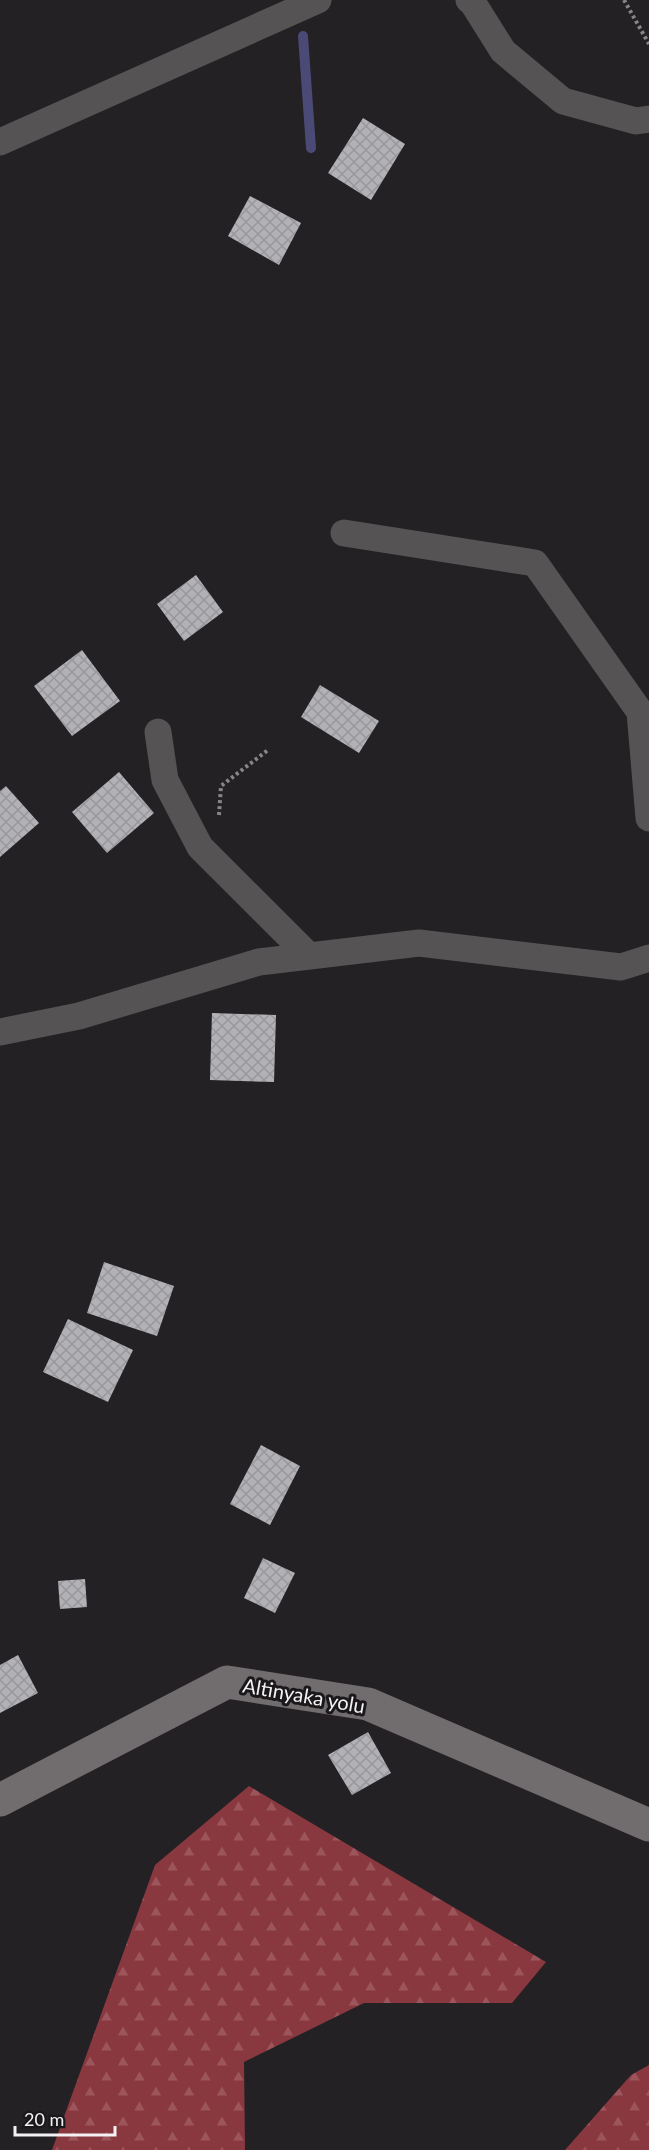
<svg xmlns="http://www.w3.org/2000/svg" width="649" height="2150" font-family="Lato,sans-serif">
<defs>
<pattern id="forest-firs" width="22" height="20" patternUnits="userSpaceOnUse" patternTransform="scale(1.5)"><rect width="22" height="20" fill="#8a383f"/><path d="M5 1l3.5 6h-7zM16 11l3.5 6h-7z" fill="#9b555b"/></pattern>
<pattern id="building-cross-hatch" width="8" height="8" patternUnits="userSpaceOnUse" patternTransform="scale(1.5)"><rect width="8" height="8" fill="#b2b1b6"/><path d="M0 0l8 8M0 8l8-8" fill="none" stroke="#98979b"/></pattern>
</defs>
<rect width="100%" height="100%" fill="#242124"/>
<!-- forest -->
<path fill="url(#forest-firs)" d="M 249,1786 L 546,1962 L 512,2003 L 364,2003 L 244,2062 L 245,2150 L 52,2150 L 155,1865 Z
M 649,2065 L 649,2150 L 565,2150 L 631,2075 Z"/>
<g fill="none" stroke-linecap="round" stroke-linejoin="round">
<!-- stream -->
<path stroke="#4b4a76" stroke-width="10" d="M 303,36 L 311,148"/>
</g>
<!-- building -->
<path fill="url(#building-cross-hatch)" d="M 363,118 L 405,144 L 371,200 L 328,173 Z
M 250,196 L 301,223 L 279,265 L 228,236 Z
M 196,575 L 223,612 L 184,641 L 157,604 Z
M 82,650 L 120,701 L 72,736 L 34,686 Z
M 320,685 L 379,721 L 359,753 L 301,717 Z
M 119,772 L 154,813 L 107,853 L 72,812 Z
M 6,786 L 39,823 L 0,857 L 0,791 Z
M 212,1013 L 276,1015 L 274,1082 L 210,1080 Z
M 104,1262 L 174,1286 L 157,1336 L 87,1313 Z
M 68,1319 L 133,1350 L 108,1402 L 43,1372 Z
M 261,1445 L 300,1466 L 270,1525 L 230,1504 Z
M 263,1558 L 295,1573 L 275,1613 L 244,1598 Z
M 85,1579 L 87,1607 L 60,1609 L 58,1581 Z
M 18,1655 L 38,1693 L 0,1713 L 0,1665 Z
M 368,1732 L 391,1773 L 352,1795 L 328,1755 Z"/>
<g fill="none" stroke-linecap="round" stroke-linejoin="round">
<!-- path -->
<path stroke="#888588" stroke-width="4" stroke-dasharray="3 3" stroke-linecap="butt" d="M 624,0 L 649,44
M 219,815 L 221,786 L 268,750"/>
<!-- minor -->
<path stroke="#555353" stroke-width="27" d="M 469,0 L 471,0 L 503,51 L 563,101 L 636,121 L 649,119
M 0,142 L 318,0
M 344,533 L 535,563 L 640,712 L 649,818
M 158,732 L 165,780 L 200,847 L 309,956
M 0,1032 L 79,1016 L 259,962 L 419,943 L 621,967 L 649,958"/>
<!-- secondary -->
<path stroke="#716d6f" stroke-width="33" d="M 0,1800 L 227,1682 L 368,1704 L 649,1825"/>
</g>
<g text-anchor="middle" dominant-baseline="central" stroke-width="6" stroke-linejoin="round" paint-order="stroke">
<!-- street labels -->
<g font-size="20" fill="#f3f1f3" stroke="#1b181b">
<text transform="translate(304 1695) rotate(10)">Altinyaka yolu</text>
</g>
</g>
<!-- scale -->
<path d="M15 2126v9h100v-9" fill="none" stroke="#f3f1f3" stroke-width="3"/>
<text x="24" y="2126" font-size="18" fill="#f3f1f3" stroke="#1b181b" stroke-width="4.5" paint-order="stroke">20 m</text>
</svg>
